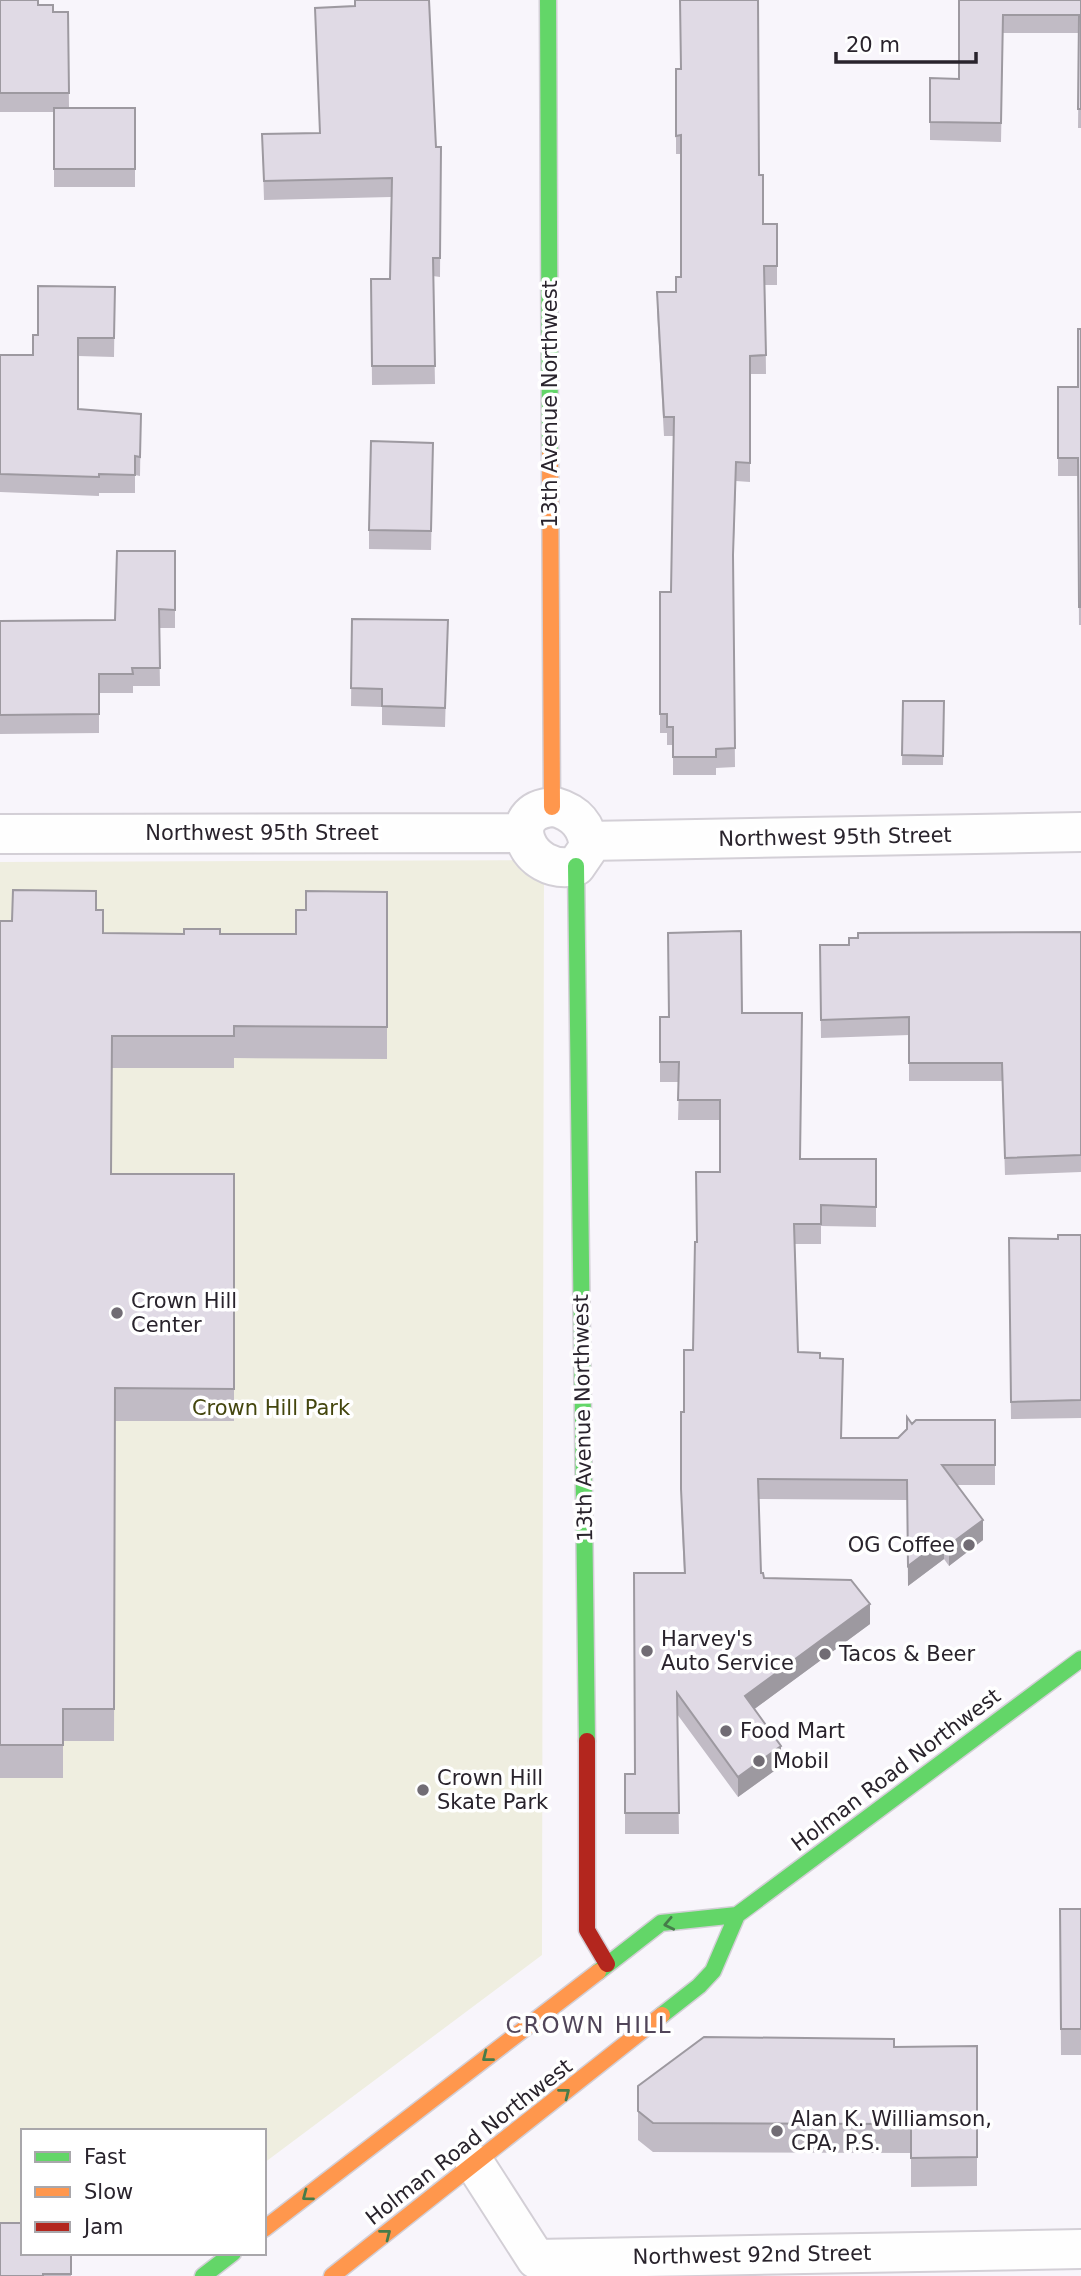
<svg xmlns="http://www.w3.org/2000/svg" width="1081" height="2276" font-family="'DejaVu Sans',sans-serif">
<rect width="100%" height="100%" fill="#f8f5fb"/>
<!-- green -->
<path fill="#efeee0" d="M 544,860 L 542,1955 L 264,2163 L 264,2131 L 23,2131 L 23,2244 L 0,2243 L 0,862 Z"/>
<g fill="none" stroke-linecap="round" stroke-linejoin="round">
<defs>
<path id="street" d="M 555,807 C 576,813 587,826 589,847 L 576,866 C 526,877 500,809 555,807 Z
M 0,834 L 523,833
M 588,841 L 1081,832
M 475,2164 L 536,2259
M 536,2259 L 1081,2249"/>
<path id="fast" d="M 548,0 L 550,454
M 576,866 L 587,1741
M 598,1972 L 661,1923 L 737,1915
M 662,2015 L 699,1986 L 713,1971 L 737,1915 L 1081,1659
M 203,2276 L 233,2253"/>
<path id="slow" d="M 550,454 L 552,807
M 264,2229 L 598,1972
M 332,2276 L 662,2015"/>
<path id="jam" d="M 587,1741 L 587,1930 L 607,1964"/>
</defs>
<!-- street casing -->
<use href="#street" stroke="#d3cfd6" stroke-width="42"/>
<!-- fast casing -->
<use href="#fast" stroke="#d3cfd6" stroke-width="19"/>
<!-- slow casing -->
<use href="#slow" stroke="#d3cfd6" stroke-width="19"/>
<!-- jam casing -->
<use href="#jam" stroke="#d3cfd6" stroke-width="19"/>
<!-- street -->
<use href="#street" stroke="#fefefe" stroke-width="38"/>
<!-- fast -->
<use href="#fast" stroke="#63d668" stroke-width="16"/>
<!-- slow -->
<use href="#slow" stroke="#ff974d" stroke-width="16"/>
<!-- jam -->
<use href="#jam" stroke="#b3261e" stroke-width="16"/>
</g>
<!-- wall -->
<path fill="#c1bbc5" d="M 0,0 L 38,5 L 53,12 L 68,12 L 69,108 L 135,108 L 135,187 L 54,187 L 54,112 L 0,112 Z
M 354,0 L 429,0 L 436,147 L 441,147 L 440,277 L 433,276 L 435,384 L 372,385 L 371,279 L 390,279 L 391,197 L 264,200 L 262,134 L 320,133 L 315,8 L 355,6 Z
M 959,0 L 1081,0 L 1081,128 L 1078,128 L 1079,33 L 1003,33 L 1001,142 L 930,140 L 930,78 L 959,79 Z
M 681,69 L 759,175 L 763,224 L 777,224 L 777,285 L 765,285 L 766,374 L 750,374 L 750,482 L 736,481 L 733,569 L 735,767 L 716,768 L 716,775 L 673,775 L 673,745 L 667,745 L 667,733 L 660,733 L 660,592 L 671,592 L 674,436 L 664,436 L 657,311 L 657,292 L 676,292 L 681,277 L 681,154 L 676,154 L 676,88 Z
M 115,287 L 114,357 L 78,356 L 78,409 L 141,414 L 140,476 L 135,475 L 135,493 L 99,493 L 99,496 L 0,492 L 0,355 L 33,355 L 38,335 Z
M 1081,329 L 1081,625 L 1079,625 L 1078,476 L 1058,476 L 1058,387 L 1078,387 Z
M 433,462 L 431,550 L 369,549 L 369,530 Z
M 175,551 L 175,628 L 159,628 L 160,686 L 133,686 L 133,693 L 99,693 L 99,733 L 0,734 L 0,621 L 115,620 Z
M 352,619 L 448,620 L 445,727 L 382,725 L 382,707 L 351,706 Z
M 903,701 L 944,701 L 943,765 L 902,765 Z
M 387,892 L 387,1059 L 234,1058 L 234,1068 L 112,1068 L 112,1174 L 234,1174 L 234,1421 L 115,1421 L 114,1741 L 63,1741 L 63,1778 L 0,1778 L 0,921 L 12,921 L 96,910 L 103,933 L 296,934 L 306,910 Z
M 1081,932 L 1081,1172 L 1005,1175 L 1002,1081 L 909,1081 L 909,1035 L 821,1038 L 820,945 L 849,945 Z
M 742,1013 L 801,1159 L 876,1159 L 876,1227 L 821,1226 L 821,1244 L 795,1244 L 798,1352 L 820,1358 L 842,1438 L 898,1438 L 912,1424 L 995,1420 L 995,1485 L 957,1485 L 983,1540 L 949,1566 L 944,1559 L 908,1586 L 907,1500 L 759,1499 L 761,1573 L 764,1578 L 870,1624 L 754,1709 L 781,1766 L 738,1797 L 677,1714 L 679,1834 L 625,1834 L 625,1774 L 635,1774 L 684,1573 L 681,1509 L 681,1412 L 684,1412 L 693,1350 L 697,1242 L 720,1172 L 720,1120 L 678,1120 L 679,1082 L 660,1082 L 660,1017 Z
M 1081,1235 L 1081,1418 L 1011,1419 L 1009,1238 L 1058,1239 Z
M 1060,1909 L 1081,1909 L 1081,2055 L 1061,2055 Z
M 977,2046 L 977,2186 L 911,2187 L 911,2153 L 653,2152 L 638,2140 L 638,2086 L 894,2047 Z
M 71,2253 L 71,2276 L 0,2276 Z"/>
<!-- shaded-wall -->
<path fill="#9d99a0" d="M 983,1520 L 983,1540 L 949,1566 L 949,1545 Z
M 944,1539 L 944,1559 L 908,1586 L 908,1566 Z
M 870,1604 L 870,1624 L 745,1716 L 745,1696 Z
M 781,1746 L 781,1766 L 738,1797 L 738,1777 Z"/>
<!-- building -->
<path fill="#e0dae5" stroke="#9d99a0" stroke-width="2" d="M 0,0 L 38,0 L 38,5 L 53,5 L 53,12 L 68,12 L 69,93 L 0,93 Z
M 355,0 L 429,0 L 436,147 L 441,147 L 440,258 L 433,258 L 435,366 L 372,366 L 371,279 L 390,279 L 392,178 L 264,181 L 262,134 L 320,133 L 315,8 L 355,6 Z
M 680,0 L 758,0 L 759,175 L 763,175 L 763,224 L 777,224 L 777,266 L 764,266 L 766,355 L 750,356 L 750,463 L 736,462 L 733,555 L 735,748 L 716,749 L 716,757 L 673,757 L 673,727 L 667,727 L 667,714 L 660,714 L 660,592 L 671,592 L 674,417 L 664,417 L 657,292 L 676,292 L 676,277 L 681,277 L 681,135 L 676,136 L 676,69 L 681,69 Z
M 959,0 L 1081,0 L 1081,109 L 1078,109 L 1079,15 L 1003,15 L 1001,123 L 930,122 L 930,78 L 959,79 Z
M 54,108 L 135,108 L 135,169 L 54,169 Z
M 38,286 L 115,287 L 114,338 L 78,338 L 78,409 L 141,414 L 140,457 L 135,456 L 135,475 L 99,474 L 99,477 L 0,474 L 0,355 L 33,355 L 33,335 L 38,335 Z
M 1078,329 L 1081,329 L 1081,607 L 1079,607 L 1078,458 L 1058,458 L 1058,387 L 1078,387 Z
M 371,441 L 433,443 L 431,531 L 369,530 Z
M 117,551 L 175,551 L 175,610 L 159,609 L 160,668 L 132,668 L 133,674 L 99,674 L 99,714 L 0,715 L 0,621 L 115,620 Z
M 352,619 L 448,620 L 445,708 L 382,706 L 382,689 L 351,688 Z
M 903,701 L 944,701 L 943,756 L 902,755 Z
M 13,890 L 96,891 L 96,910 L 103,910 L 103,933 L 184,934 L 184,929 L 220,929 L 220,934 L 296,934 L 296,910 L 306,910 L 306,891 L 387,892 L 387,1027 L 234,1026 L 234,1036 L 112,1036 L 111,1174 L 234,1174 L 234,1389 L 115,1388 L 114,1709 L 63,1709 L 63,1745 L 0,1745 L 0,921 L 12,921 Z
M 741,931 L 742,1013 L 802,1013 L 800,1159 L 876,1159 L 876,1207 L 821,1205 L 821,1224 L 794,1224 L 798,1352 L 820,1353 L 820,1358 L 843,1359 L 841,1438 L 898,1438 L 907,1429 L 907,1417 L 912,1424 L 916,1420 L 995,1420 L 995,1465 L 942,1465 L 983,1520 L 949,1545 L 944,1539 L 908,1566 L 907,1480 L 758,1479 L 761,1573 L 763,1573 L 764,1578 L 851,1580 L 870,1604 L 745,1696 L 781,1746 L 738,1777 L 677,1693 L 679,1813 L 625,1813 L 625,1774 L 635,1774 L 634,1573 L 685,1573 L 681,1489 L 681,1412 L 684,1412 L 684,1350 L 693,1350 L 695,1242 L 697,1242 L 696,1172 L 720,1172 L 720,1100 L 678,1100 L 679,1062 L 660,1062 L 660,1017 L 669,1017 L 668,933 Z
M 1081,932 L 1081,1155 L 1005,1158 L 1002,1063 L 909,1063 L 909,1017 L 821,1020 L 820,945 L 849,945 L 849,938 L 858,938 L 858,933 Z
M 1058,1235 L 1081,1235 L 1081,1400 L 1011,1402 L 1009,1238 L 1058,1239 Z
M 1060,1909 L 1081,1909 L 1081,2029 L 1061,2029 Z
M 704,2037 L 894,2039 L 894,2047 L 977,2046 L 977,2157 L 911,2158 L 911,2124 L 653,2123 L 638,2111 L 638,2086 Z
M 0,2223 L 23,2223 L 23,2253 L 71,2253 L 71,2274 L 43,2274 L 43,2276 L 0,2276 Z"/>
<!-- one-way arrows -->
<defs><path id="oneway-chevron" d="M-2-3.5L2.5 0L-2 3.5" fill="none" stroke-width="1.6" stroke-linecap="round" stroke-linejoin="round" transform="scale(1.75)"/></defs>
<g stroke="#467c4a">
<use href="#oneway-chevron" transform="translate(669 1924) rotate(168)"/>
<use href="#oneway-chevron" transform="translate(487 2057) rotate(142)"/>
<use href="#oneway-chevron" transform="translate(565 2093) rotate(-38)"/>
<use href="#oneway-chevron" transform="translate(307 2196) rotate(143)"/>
<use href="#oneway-chevron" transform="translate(386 2234) rotate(-38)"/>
</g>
<!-- markers -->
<g fill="#716c74" stroke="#fff" stroke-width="2.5">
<circle cx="117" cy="1313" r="7"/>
<circle cx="969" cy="1545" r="7"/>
<circle cx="647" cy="1651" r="7"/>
<circle cx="825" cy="1654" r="7"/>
<circle cx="726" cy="1731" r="7"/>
<circle cx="759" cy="1761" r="7"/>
<circle cx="423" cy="1790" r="7"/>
<circle cx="777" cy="2131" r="7"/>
</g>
<g text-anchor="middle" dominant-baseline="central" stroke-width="7" stroke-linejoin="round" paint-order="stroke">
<!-- street labels -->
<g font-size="21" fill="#29232c" stroke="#fff">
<text transform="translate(550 404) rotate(-90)">13th Avenue Northwest</text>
<text x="262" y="833">Northwest 95th Street</text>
<text transform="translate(835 837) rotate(-1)">Northwest 95th Street</text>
<text transform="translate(583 1418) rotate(-91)">13th Avenue Northwest</text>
<text transform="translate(896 1770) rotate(-37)">Holman Road Northwest</text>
<text transform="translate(469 2142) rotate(-38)">Holman Road Northwest</text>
<text transform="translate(752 2255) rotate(-1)">Northwest 92nd Street</text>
</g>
<!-- poi labels -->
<g font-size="21" fill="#29232c" stroke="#fff" text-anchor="start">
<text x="131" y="1301">Crown Hill<tspan x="131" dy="24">Center</tspan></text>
<text x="955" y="1545" text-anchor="end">OG Coffee</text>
<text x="661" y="1639">Harvey's<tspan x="661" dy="24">Auto Service</tspan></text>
<text x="839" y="1654">Tacos &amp; Beer</text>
<text x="740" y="1731">Food Mart</text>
<text x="773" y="1761">Mobil</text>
<text x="437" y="1778">Crown Hill<tspan x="437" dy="24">Skate Park</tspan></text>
<text x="791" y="2119">Alan K. Williamson,<tspan x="791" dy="24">CPA, P.S.</tspan></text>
</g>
<!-- park labels -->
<g font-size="21" fill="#44460e" stroke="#fff">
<text x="271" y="1408">Crown Hill Park</text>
</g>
<!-- neighbourhood labels -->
<g font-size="23" letter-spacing="2" fill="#514559" stroke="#fff">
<text x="589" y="2025">CROWN HILL</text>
</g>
</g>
<!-- legend -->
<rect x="21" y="2129" width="245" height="126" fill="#ffffff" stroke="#a9a7ab" stroke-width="2"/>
<rect x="35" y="2152" width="35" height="10" fill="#63d668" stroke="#a9a7ab" stroke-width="2"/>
<text x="84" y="2164" font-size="21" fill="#29232c">Fast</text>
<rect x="35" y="2187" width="35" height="10" fill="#ff974d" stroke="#a9a7ab" stroke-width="2"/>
<text x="84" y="2199" font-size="21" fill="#29232c">Slow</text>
<rect x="35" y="2222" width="35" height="10" fill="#b3261e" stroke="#a9a7ab" stroke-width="2"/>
<text x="84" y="2234" font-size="21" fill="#29232c">Jam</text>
<!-- scale -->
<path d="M836 52v10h140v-10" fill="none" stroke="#29232c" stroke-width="3.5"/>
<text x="846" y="52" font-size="21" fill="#29232c" stroke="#ffffff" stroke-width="5" paint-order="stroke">20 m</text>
</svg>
